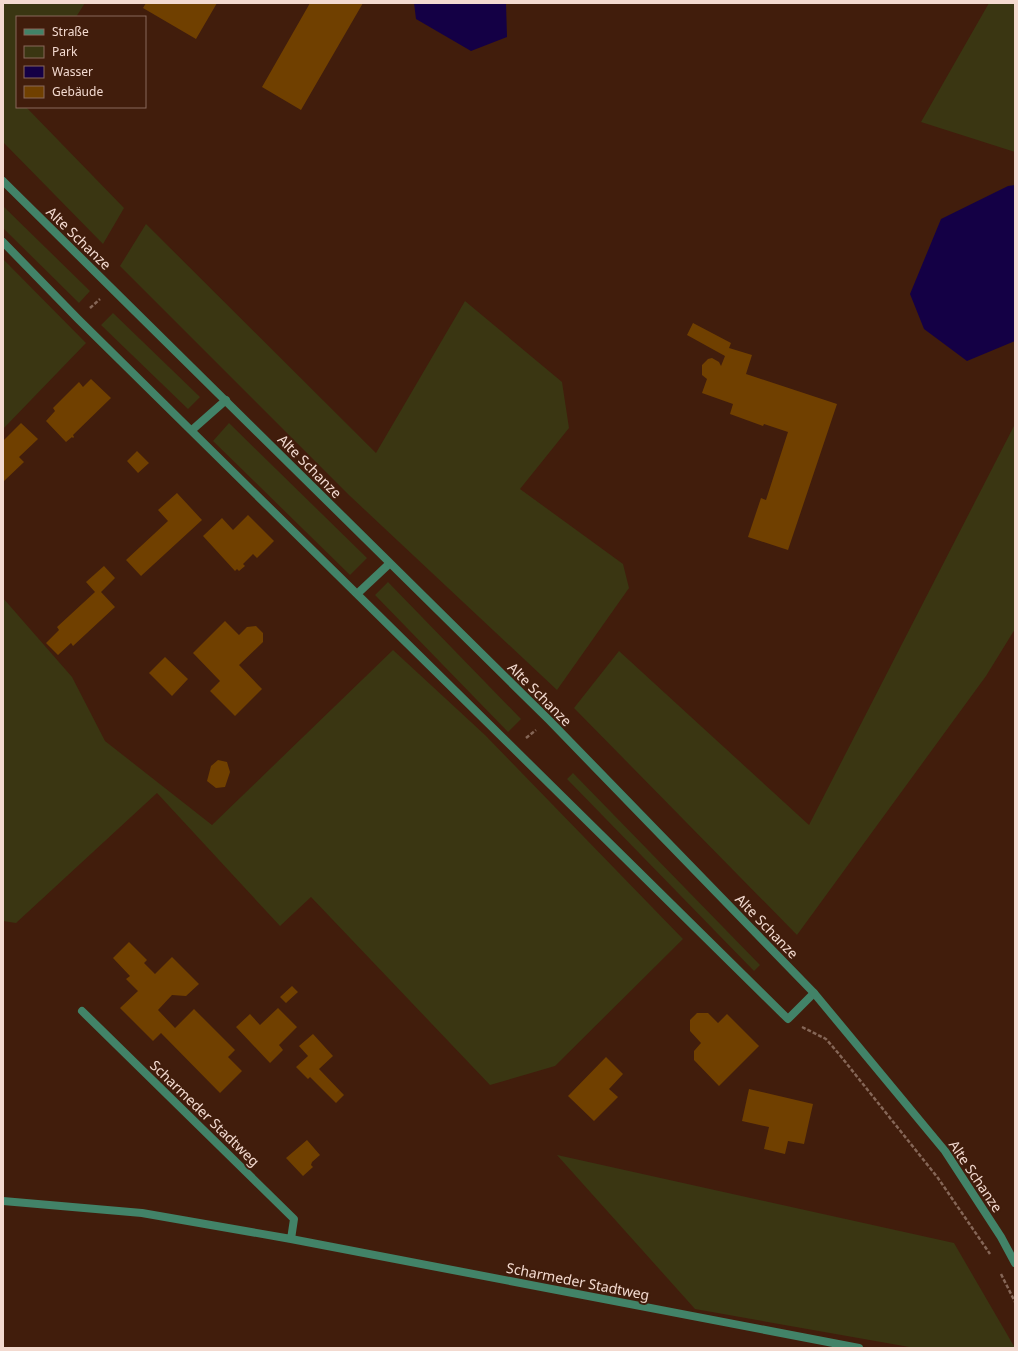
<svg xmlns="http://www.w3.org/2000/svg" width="1018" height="1351" font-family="'Noto Sans',sans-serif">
<rect width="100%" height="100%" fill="#411d0c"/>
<!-- green -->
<path fill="#3a3612" d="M 3,3 L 85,3 L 76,17 L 17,17 L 17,107 L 26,107 L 124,208 L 103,244 L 3,142 Z
M 989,3 L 1015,3 L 1015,152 L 921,122 Z
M 3,206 L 90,291 L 79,303 L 3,228 Z
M 146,224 L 376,453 L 465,301 L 562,382 L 569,428 L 520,489 L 623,564 L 629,588 L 557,690 L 350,496 L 120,266 Z
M 3,259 L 86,343 L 3,429 Z
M 113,313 L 200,397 L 188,409 L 101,325 Z
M 229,423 L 367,558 L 350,575 L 213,441 Z
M 1015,424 L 1015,629 L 986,676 L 797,935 L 574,708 L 619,651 L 809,825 Z
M 388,582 L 521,719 L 508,732 L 375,595 Z
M 3,598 L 72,677 L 105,741 L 212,825 L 393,650 L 485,735 L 683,939 L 555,1066 L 490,1085 L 311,897 L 280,926 L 157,793 L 16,923 L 3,921 Z
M 573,773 L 760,965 L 754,971 L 567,779 Z
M 557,1155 L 954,1243 L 1015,1348 L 915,1348 L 695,1309 Z"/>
<!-- water -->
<path fill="#140045" d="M 414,3 L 506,3 L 507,37 L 471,51 L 416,19 Z
M 1015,185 L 1015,341 L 967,361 L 924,329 L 910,294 L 941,219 L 1008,186 Z"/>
<!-- building -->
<path fill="#704000" d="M 146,3 L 217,3 L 196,39 L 143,8 Z
M 310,3 L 363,3 L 301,110 L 262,87 Z
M 693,323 L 731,343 L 729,348 L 752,355 L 746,374 L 837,404 L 788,550 L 748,537 L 761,498 L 766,500 L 788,432 L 764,424 L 763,426 L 730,414 L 733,404 L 702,393 L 707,379 L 702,375 L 702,365 L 708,359 L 712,358 L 719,362 L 721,366 L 725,356 L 687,335 Z
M 91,379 L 111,398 L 73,435 L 74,437 L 73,438 L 72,437 L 66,442 L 46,421 L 55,411 L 53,408 L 79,382 L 83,387 Z
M 21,423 L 38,439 L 19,457 L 24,462 L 3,482 L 3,441 Z
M 137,451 L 149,463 L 138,473 L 127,461 Z
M 177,493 L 202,520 L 141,576 L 126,560 L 168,521 L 158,510 Z
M 248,515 L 274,541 L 257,558 L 253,554 L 243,564 L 245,566 L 239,571 L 237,569 L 235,571 L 203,536 L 222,518 L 233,530 Z
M 104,566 L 115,578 L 101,592 L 115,607 L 73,646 L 71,643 L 58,655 L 46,643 L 59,630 L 57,627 L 95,592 L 86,582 Z
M 225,621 L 239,635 L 247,627 L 256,626 L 263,633 L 263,642 L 239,665 L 262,689 L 235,716 L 210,691 L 220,681 L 193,653 Z
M 165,657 L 188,679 L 172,696 L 149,673 Z
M 218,760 L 227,762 L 230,772 L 225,787 L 216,788 L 207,781 L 211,766 Z
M 129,942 L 147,960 L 144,963 L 155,974 L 172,957 L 199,984 L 186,996 L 172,995 L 158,1010 L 175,1028 L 194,1009 L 235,1050 L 228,1057 L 242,1071 L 220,1093 L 161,1033 L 153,1041 L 120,1008 L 138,991 L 126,979 L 130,976 L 113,958 Z
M 292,986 L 298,992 L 286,1003 L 280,997 Z
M 278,1008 L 297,1027 L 279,1045 L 283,1050 L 270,1063 L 236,1027 L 250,1014 L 260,1025 Z
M 697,1013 L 708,1013 L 718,1023 L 727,1014 L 759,1046 L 719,1086 L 694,1060 L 694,1051 L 701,1043 L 690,1031 L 690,1020 Z
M 313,1034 L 333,1056 L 319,1069 L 344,1095 L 336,1103 L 310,1077 L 308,1079 L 296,1067 L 308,1056 L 299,1046 Z
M 606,1057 L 623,1074 L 609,1089 L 618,1097 L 594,1121 L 568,1096 Z
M 749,1089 L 813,1104 L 804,1144 L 788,1141 L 785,1154 L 764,1149 L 769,1127 L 742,1121 Z
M 307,1140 L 320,1155 L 312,1162 L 311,1165 L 313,1167 L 303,1176 L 286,1158 Z"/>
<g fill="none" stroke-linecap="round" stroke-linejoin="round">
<!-- path -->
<path stroke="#856657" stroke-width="2.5" stroke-dasharray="4 2" stroke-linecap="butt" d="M 90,308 L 100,299
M 526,738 L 536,730
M 802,1027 L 826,1039 L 839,1054 L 938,1178 L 990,1254
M 1001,1274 L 1015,1302"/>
<!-- service -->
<path stroke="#428368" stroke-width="8" d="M 3,242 L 78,319 L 788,1019 L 814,993
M 192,430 L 226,400
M 357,594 L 389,564"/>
<!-- minor -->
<path stroke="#428368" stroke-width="8" d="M 82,1011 L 294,1219 L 291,1239
M 3,1201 L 142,1213 L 291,1239 L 859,1348"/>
<!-- tertiary -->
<path stroke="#428368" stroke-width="8" d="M 3,181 L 549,720 L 814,993 L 945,1151 L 1001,1237 L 1015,1263"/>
</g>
<g text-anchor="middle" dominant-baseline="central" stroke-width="4" stroke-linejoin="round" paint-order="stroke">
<!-- street labels -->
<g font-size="14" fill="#f3dad0" stroke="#411d0c">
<text transform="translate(79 238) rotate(44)">Alte Schanze</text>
<text transform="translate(310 466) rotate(45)">Alte Schanze</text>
<text transform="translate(540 694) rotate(45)">Alte Schanze</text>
<text transform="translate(767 926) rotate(46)">Alte Schanze</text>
<text transform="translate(205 1113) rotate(44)">Scharmeder Stadtweg</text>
<text transform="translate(976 1176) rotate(56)">Alte Schanze</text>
<text transform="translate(578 1281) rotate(11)">Scharmeder Stadtweg</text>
</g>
</g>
<!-- border -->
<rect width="1018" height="1351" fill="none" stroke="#f3dad0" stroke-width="8"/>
<!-- legend -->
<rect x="16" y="16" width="130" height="92" fill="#411d0c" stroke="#88695a"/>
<rect x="24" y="29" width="20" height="6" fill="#428368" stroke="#88695a"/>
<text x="52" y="36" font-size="12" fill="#f3dad0">Straße</text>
<rect x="24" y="46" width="20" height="12" fill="#3a3612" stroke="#88695a"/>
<text x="52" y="56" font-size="12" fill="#f3dad0">Park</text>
<rect x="24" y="66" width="20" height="12" fill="#140045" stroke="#88695a"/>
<text x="52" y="76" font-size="12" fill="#f3dad0">Wasser</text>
<rect x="24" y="86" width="20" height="12" fill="#704000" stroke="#88695a"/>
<text x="52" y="96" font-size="12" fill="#f3dad0">Gebäude</text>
</svg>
